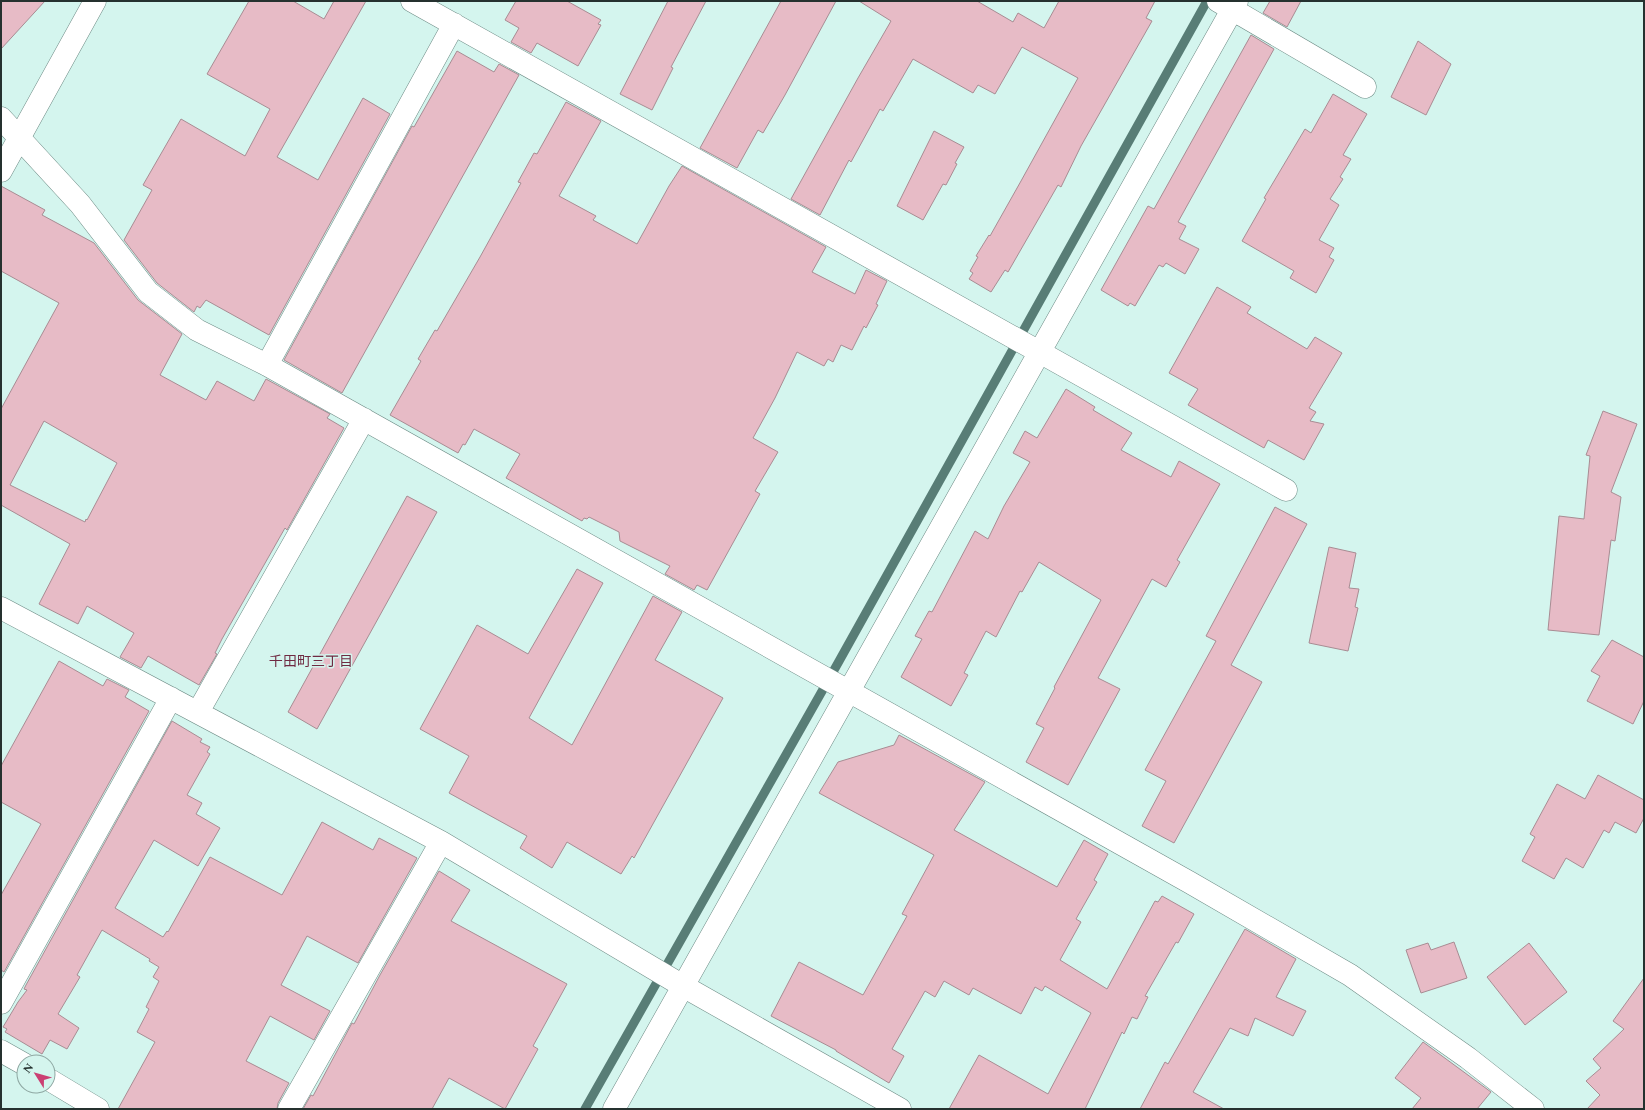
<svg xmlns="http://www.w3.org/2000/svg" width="1645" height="1110" font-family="Spectral,'Noto Sans JP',serif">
<rect width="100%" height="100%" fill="#d4f5ee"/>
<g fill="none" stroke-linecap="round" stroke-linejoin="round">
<!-- stream -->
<path stroke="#587d76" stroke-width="9" d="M 585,1109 L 838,663 L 1207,1"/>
</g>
<!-- building -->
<path fill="#e7bbc6" stroke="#a88c93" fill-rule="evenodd" d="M 1,1 L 45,1 L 1,49 Z
M 249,1 L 293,1 L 324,19 L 334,1 L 366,1 L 277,157 L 318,180 L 363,98 L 390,114 L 269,335 L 206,300 L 200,308 L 197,306 L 194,312 L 157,283 L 124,240 L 152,190 L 143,185 L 181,119 L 245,156 L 270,109 L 207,74 Z
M 516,1 L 567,1 L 601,20 L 598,24 L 601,25 L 578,66 L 537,43 L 531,53 L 511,42 L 519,28 L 505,20 Z
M 668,1 L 706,1 L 671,67 L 673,68 L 652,110 L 620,94 Z
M 781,1 L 836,1 L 785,95 L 763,133 L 758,130 L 737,168 L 700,148 Z
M 859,1 L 977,1 L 1013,22 L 1018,13 L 1044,28 L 1059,1 L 1155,1 L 1146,18 L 1152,21 L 1081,146 L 1061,187 L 1058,185 L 1008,272 L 1005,270 L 991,292 L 969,279 L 973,273 L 970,271 L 978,257 L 976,256 L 989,235 L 990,236 L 1021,181 L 1078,78 L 1022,47 L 995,94 L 978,85 L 973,93 L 913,59 L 883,111 L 880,109 L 851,162 L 849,160 L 820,215 L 791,199 L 858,78 L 891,21 Z
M 1270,1 L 1301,1 L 1287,27 L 1263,13 Z
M 1251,35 L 1274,49 L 1178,222 L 1186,226 L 1179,239 L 1199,249 L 1185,274 L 1166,263 L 1163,267 L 1159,265 L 1135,306 L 1130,303 L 1128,306 L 1101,290 L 1148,206 L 1154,209 Z
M 1418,41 L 1451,64 L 1426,115 L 1391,97 Z
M 457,51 L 494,72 L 499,64 L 519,75 L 342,393 L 284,360 L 412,126 L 414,127 Z
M 1333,94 L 1367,114 L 1343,155 L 1351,159 L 1340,177 L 1343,179 L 1330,199 L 1339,205 L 1319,240 L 1334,248 L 1329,257 L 1334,260 L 1316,293 L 1290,278 L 1294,271 L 1242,241 L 1266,199 L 1264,198 L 1305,129 L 1311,133 Z
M 566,102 L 601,121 L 559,196 L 596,216 L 593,220 L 637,244 L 669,186 L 682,166 L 826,247 L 812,272 L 855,294 L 866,270 L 887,281 L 876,304 L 878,305 L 866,328 L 864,326 L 852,350 L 841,345 L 833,362 L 828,359 L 824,366 L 797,352 L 775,398 L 753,438 L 778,452 L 755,491 L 760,494 L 707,590 L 697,585 L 694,590 L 665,574 L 670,566 L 620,541 L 619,532 L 589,517 L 587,519 L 584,518 L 582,521 L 506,478 L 520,454 L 474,429 L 465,445 L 463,444 L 458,453 L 390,415 L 421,361 L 418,359 L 435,330 L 437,331 L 480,257 L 521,183 L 518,182 L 534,153 L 537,154 Z
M 934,131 L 964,147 L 955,163 L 957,164 L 946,185 L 943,184 L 923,220 L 897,206 Z
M 1,186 L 45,210 L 42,215 L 94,243 L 138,300 L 182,334 L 160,375 L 206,400 L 217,381 L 254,401 L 266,379 L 330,414 L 327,418 L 344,428 L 287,530 L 285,528 L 222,639 L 215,653 L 217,654 L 199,685 L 148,656 L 141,668 L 120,657 L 134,633 L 87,606 L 78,624 L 39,604 L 70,544 L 1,505 L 1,409 L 59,303 L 1,271 ZM 44,421 L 117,463 L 87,520 L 86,519 L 85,522 L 10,485 Z
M 1217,287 L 1251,307 L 1247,313 L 1307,349 L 1315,337 L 1342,353 L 1309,408 L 1316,412 L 1310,421 L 1324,424 L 1304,460 L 1268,440 L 1264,448 L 1188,405 L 1198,389 L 1169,373 Z
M 1066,389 L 1095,407 L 1093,410 L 1132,433 L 1121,450 L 1171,477 L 1179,461 L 1220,484 L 1177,560 L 1180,562 L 1166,587 L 1152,579 L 1098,678 L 1120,689 L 1068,785 L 1026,762 L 1044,728 L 1036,724 L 1055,688 L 1054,687 L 1101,600 L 1039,562 L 1022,592 L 1020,591 L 996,637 L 986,631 L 964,673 L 968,675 L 951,706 L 901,677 L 922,639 L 915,636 L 929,611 L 932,612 L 975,531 L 988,539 L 1004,506 L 1030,462 L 1013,453 L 1025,431 L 1037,438 Z
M 1603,411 L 1637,424 L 1611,492 L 1621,497 L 1615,541 L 1611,540 L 1599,635 L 1548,630 L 1559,516 L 1584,519 L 1590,456 L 1586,455 Z
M 407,496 L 437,512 L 317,729 L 288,712 Z
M 1275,507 L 1307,524 L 1231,665 L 1262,682 L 1174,843 L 1142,826 L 1166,781 L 1145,770 L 1216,641 L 1206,636 Z
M 1329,547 L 1356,553 L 1349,588 L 1359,589 L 1355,607 L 1358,608 L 1348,651 L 1309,643 Z
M 577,569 L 603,583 L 529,718 L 572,745 L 653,596 L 682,612 L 655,660 L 723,698 L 634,858 L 632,856 L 621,874 L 567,842 L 552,868 L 520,848 L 527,836 L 449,793 L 469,756 L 420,729 L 477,625 L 528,654 Z
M 1612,640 L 1644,657 L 1644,701 L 1633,724 L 1587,701 L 1600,676 L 1591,671 Z
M 59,661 L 103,686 L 107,679 L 129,690 L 125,697 L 149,711 L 4,972 L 1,970 L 1,895 L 41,824 L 1,802 L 1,766 Z
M 172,721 L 202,739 L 200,742 L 210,747 L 207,752 L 210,754 L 187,795 L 202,803 L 196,814 L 220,828 L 198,866 L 154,840 L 115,908 L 163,937 L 167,931 L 168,932 L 210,857 L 282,895 L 322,822 L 373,850 L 379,838 L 417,858 L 358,963 L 307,936 L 281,985 L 330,1011 L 314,1040 L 270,1016 L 246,1061 L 289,1083 L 278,1103 L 277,1109 L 118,1109 L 155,1042 L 137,1032 L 149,1009 L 146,1007 L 159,981 L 153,977 L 159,967 L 149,961 L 150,959 L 102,930 L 77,975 L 80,977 L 58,1014 L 79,1028 L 67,1049 L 50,1040 L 42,1054 L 5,1032 L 7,1029 L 3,1027 L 18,1002 L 27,990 L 24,989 L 26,985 Z
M 899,735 L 985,782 L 954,830 L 1057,887 L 1084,840 L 1108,854 L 1094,880 L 1097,882 L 1076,919 L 1081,922 L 1060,960 L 1107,989 L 1155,901 L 1158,902 L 1162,896 L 1194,914 L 1178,943 L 1176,942 L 1145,996 L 1148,997 L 1137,1019 L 1132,1017 L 1124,1034 L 1122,1032 L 1085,1109 L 949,1109 L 979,1055 L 1048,1094 L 1091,1013 L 1045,986 L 1042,991 L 1035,987 L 1021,1014 L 973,988 L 969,995 L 944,981 L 935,997 L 925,991 L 892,1049 L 904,1056 L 889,1083 L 836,1051 L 836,1050 L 771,1016 L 799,962 L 863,995 L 907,916 L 902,914 L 934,855 L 819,793 L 838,762 L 894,745 Z
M 1598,775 L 1644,800 L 1644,818 L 1636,833 L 1615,822 L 1609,833 L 1604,830 L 1583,868 L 1566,858 L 1554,879 L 1522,861 L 1535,837 L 1530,834 L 1557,784 L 1585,799 Z
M 439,871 L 470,890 L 451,921 L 567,984 L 533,1046 L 538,1049 L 505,1109 L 449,1078 L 432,1109 L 303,1109 L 311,1095 L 313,1096 L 352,1023 L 354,1024 L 380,975 Z
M 1245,929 L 1296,959 L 1276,997 L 1306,1011 L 1293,1036 L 1255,1018 L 1248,1036 L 1230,1028 L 1193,1092 L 1224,1109 L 1140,1109 L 1165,1062 L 1168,1064 Z
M 1454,942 L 1467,978 L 1421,993 L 1406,950 L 1428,943 L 1431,950 Z
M 1529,943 L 1567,992 L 1525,1025 L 1487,977 Z
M 1644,978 L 1644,1109 L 1587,1109 L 1600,1095 L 1586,1081 L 1601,1068 L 1593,1059 L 1624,1029 L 1613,1021 Z
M 1423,1042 L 1491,1092 L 1477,1109 L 1412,1109 L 1421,1098 L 1395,1078 Z"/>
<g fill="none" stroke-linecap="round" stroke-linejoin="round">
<defs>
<path id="minor" d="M 412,1 L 1286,490
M 1218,1 L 1365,87
M 1,118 L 80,204 L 148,292 L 197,330 L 267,365 L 1189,882 L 1350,975 L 1468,1058 L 1533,1109
M 1,171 L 95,1
M 267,365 L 454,24
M 1,608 L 441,842 L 683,986 L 900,1109
M 198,712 L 364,419
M 1,1003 L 171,698
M 1,1051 L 24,1064
M 48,1079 L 98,1109
M 289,1109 L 441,842
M 614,1109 L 1237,1"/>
</defs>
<!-- minor casing -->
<use href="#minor" stroke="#6d8b85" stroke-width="23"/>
<!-- minor -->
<use href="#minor" stroke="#fff" stroke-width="22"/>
</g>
<g text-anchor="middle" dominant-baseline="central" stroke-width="3" stroke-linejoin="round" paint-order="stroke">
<!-- neighbourhood labels -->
<g font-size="14" fill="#6f2a42" stroke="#d4f5ee">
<text x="311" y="661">千田町三丁目</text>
</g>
</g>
<!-- border -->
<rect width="1645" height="1110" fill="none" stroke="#25312f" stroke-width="4"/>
<!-- north arrow -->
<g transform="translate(36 1074) rotate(307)"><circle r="19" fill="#d4f5ee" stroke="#8ea7a2"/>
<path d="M0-3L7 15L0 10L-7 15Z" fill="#cb3f73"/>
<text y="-6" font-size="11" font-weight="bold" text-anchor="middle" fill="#25312f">N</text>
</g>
</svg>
